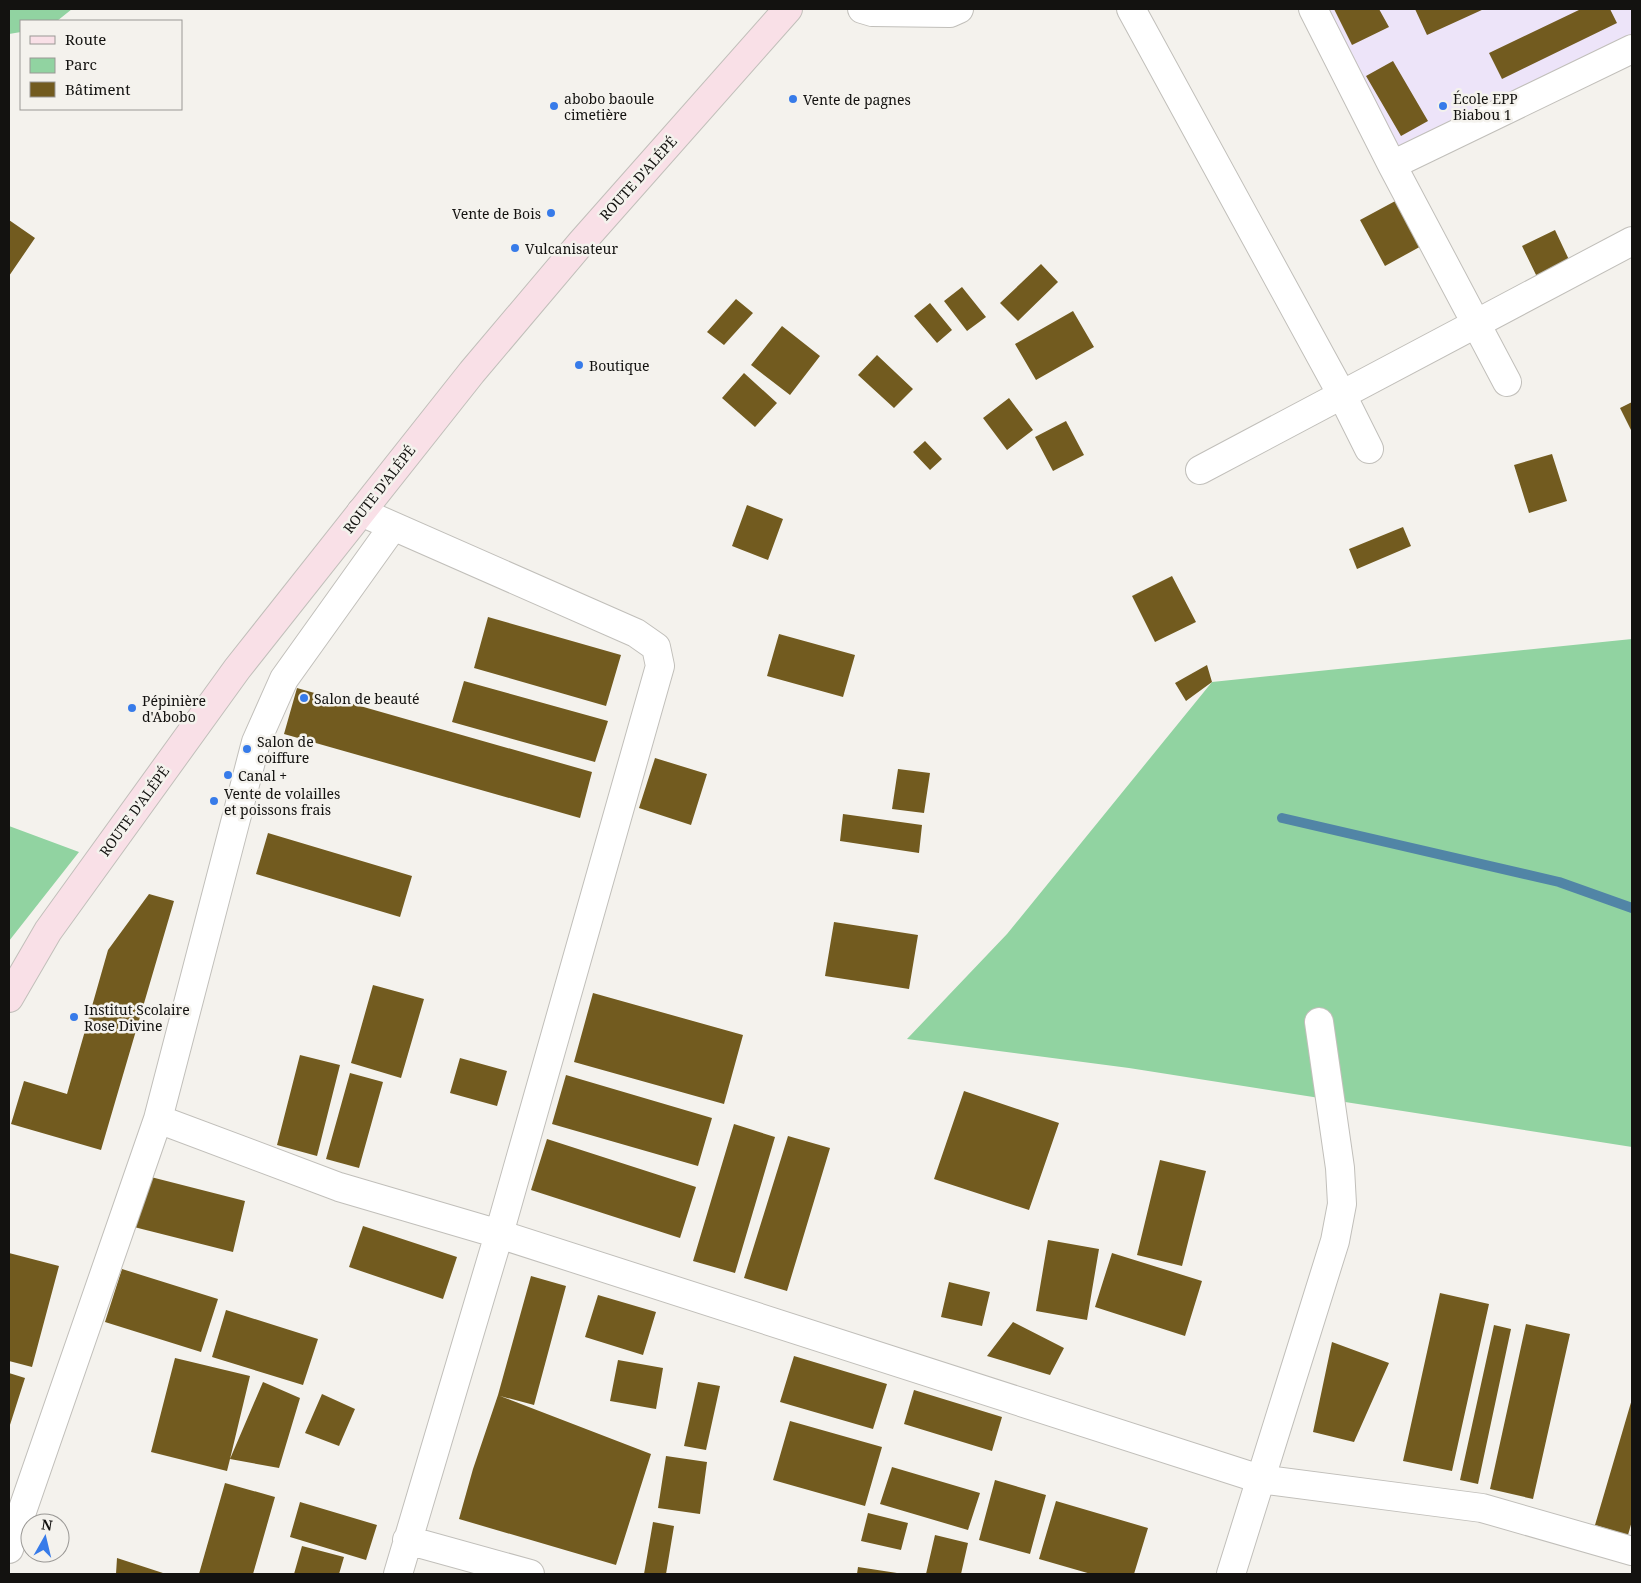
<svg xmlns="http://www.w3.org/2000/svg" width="1641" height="1583" font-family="'Noto Serif',serif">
<rect width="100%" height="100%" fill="#f4f2ed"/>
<!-- education -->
<path fill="#ede4f9" d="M 1319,9 L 1632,9 L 1632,46 L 1401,166 Z"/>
<!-- green -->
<path fill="#91d3a1" d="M 9,9 L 72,9 L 57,21 L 21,21 L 21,32 L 9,34 Z
M 1632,639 L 1632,1147 L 1129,1068 L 907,1039 L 1007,934 L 1212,682 Z
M 9,826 L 79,852 L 9,941 Z"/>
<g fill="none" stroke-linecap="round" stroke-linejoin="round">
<!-- stream -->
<path stroke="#5185a6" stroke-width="10" d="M 1282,818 L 1559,882 L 1632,908"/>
</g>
<!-- building -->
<path fill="#725b1f" d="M 1334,9 L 1379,9 L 1389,27 L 1352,45 Z
M 1415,9 L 1484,9 L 1427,35 Z
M 1581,9 L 1610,9 L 1617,23 L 1502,79 L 1489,53 Z
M 1393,61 L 1428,121 L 1401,136 L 1366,76 Z
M 1399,199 L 1425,244 L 1385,266 L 1360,220 Z
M 9,220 L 35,238 L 9,276 Z
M 1555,230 L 1571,264 L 1538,279 L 1522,246 Z
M 1041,264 L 1058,282 L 1018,321 L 1000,303 Z
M 962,287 L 986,317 L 967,331 L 944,301 Z
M 736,299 L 753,313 L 724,345 L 707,332 Z
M 930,303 L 952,330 L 937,343 L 914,316 Z
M 1073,311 L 1094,347 L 1036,380 L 1015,344 Z
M 782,326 L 820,356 L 790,395 L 751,365 Z
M 877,355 L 913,389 L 894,408 L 858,375 Z
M 744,373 L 777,403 L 755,427 L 722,398 Z
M 1009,398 L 1033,430 L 1007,450 L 983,418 Z
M 1632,402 L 1632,432 L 1620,408 Z
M 1066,421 L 1084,455 L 1053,471 L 1035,437 Z
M 925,441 L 942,459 L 930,470 L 913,452 Z
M 1552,454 L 1567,501 L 1529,513 L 1514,465 Z
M 747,505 L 783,519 L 768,560 L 732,546 Z
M 1403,527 L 1411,546 L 1357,569 L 1349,549 Z
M 1172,576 L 1196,622 L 1155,642 L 1132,596 Z
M 488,617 L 621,655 L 606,706 L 474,668 Z
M 779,634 L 855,655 L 843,697 L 767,676 Z
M 1207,665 L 1212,682 L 1186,701 L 1175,683 Z
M 464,681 L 608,721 L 595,762 L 452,722 Z
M 297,688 L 592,772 L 580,818 L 284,734 Z
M 655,758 L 707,774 L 691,825 L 639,808 Z
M 898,769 L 930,773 L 924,813 L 892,809 Z
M 843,814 L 922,825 L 919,853 L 840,841 Z
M 268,833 L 412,876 L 400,917 L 256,874 Z
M 149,894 L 174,901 L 101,1150 L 11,1124 L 24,1081 L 67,1094 L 108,950 Z
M 834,922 L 918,935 L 909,989 L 825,976 Z
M 373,985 L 424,999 L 401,1078 L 351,1063 Z
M 593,993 L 743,1035 L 724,1104 L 574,1062 Z
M 300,1055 L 340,1065 L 317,1156 L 277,1145 Z
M 460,1058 L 507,1071 L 497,1106 L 450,1093 Z
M 350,1073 L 383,1082 L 359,1168 L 326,1159 Z
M 566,1075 L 712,1118 L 698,1166 L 552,1124 Z
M 964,1091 L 1059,1123 L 1029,1210 L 934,1179 Z
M 734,1124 L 775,1137 L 735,1273 L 693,1261 Z
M 788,1136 L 830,1148 L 787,1291 L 744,1278 Z
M 547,1139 L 696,1187 L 680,1238 L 531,1190 Z
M 1160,1160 L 1206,1171 L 1182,1266 L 1137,1255 Z
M 147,1176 L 245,1201 L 233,1252 L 134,1227 Z
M 363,1226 L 457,1257 L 443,1299 L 349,1267 Z
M 1048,1240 L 1099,1249 L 1087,1320 L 1036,1311 Z
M 9,1253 L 59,1266 L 32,1367 L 9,1361 Z
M 1112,1253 L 1202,1281 L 1185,1336 L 1095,1307 Z
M 122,1269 L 218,1299 L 201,1352 L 105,1322 Z
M 531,1276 L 566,1286 L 534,1405 L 500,1396 L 651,1454 L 616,1565 L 459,1519 L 473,1469 L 498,1395 Z
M 949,1282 L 990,1292 L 982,1326 L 941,1317 Z
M 1440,1293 L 1489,1304 L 1452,1471 L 1403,1461 Z
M 598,1295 L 656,1312 L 643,1355 L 585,1337 Z
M 226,1310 L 318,1339 L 303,1385 L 212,1357 Z
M 1013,1322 L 1064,1348 L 1050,1375 L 987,1356 Z
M 1526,1324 L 1570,1334 L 1533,1499 L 1490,1489 Z
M 1494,1325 L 1511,1329 L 1478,1484 L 1460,1480 Z
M 1332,1342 L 1389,1363 L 1354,1442 L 1313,1432 Z
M 794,1356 L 887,1384 L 873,1429 L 780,1402 Z
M 175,1358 L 250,1376 L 230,1459 L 263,1382 L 300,1398 L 279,1468 L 230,1459 L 227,1471 L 151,1452 Z
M 618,1360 L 663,1368 L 656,1409 L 610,1401 Z
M 9,1373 L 25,1378 L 9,1428 Z
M 698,1382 L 720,1386 L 706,1450 L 684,1446 Z
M 914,1390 L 1002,1417 L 992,1451 L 904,1424 Z
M 322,1394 L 355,1409 L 339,1446 L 305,1433 Z
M 1632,1399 L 1632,1521 L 1628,1535 L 1595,1525 Z
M 790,1421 L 882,1447 L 865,1506 L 773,1480 Z
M 666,1456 L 707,1462 L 700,1514 L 658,1508 Z
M 892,1467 L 980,1493 L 968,1530 L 880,1504 Z
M 995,1480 L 1046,1495 L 1030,1554 L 979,1540 Z
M 225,1483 L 275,1497 L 253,1574 L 199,1574 Z
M 1056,1501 L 1148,1528 L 1134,1574 L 1091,1574 L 1039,1559 Z
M 300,1502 L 377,1525 L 366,1560 L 290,1537 Z
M 868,1513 L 908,1523 L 901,1550 L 861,1541 Z
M 653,1522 L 674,1526 L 666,1574 L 644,1574 Z
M 935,1535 L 968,1543 L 961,1574 L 926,1574 Z
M 302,1546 L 344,1557 L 339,1574 L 294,1574 Z
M 117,1558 L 166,1574 L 116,1574 Z
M 858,1567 L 897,1573 L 897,1574 L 857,1574 Z"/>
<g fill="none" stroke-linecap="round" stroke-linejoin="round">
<defs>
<path id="street" d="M 862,9 L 872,12 L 950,13 L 959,9
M 1131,9 L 1342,395 L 1369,449
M 1313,9 L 1392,165 L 1507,382
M 1392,165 L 1632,49
M 1200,470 L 1632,241
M 361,512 L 636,633 L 656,647 L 660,666 L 499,1234 L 398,1574
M 158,1119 L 339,1187 L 499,1234 L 1260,1479 L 1482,1508 L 1632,1551
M 407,1540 L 530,1574
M 9,1549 L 158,1119 L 256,742 L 284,679 L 392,528
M 1231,1574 L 1335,1241 L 1342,1204 L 1340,1168 L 1319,1022"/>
<path id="secondary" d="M 9,998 L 48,931 L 237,669 L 472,372 L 581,243 L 788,9"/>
</defs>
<!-- street casing -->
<use href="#street" stroke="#c1bfba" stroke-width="30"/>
<!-- secondary casing -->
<use href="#secondary" stroke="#c1bfba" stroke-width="30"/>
<!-- street -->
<use href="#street" stroke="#fff" stroke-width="28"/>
<!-- secondary -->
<use href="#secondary" stroke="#f9e0e7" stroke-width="28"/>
</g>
<!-- markers -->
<g fill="#377be9" stroke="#f4f2ed" stroke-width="2">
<circle cx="793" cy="99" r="5"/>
<circle cx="554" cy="106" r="5"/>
<circle cx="1443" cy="106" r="5"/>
<circle cx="551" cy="213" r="5"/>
<circle cx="515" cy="248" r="5"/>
<circle cx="579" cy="365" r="5"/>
<circle cx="304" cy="698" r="5"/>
<circle cx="132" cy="708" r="5"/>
<circle cx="247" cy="749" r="5"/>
<circle cx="228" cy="775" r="5"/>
<circle cx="214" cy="801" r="5"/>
<circle cx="74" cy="1017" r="5"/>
</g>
<g text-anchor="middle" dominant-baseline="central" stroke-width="5" stroke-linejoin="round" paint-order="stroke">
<!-- poi labels -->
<g font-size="14" fill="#131210" stroke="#f4f2ed" text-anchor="start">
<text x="564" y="98">abobo baoule<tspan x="564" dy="16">cimetière</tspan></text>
<text x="1453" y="98">École EPP<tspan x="1453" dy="16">Biabou 1</tspan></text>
<text x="803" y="99">Vente de pagnes</text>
<text x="541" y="213" text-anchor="end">Vente de Bois</text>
<text x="525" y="248">Vulcanisateur</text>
<text x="589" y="365">Boutique</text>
<text x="314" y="698">Salon de beauté</text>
<text x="142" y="700">Pépinière<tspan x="142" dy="16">d'Abobo</tspan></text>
<text x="257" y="741">Salon de<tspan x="257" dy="16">coiffure</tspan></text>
<text x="238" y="775">Canal +</text>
<text x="224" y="793">Vente de volailles<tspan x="224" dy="16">et poissons frais</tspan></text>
<text x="84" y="1009">Institut Scolaire<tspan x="84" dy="16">Rose Divine</tspan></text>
</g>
<!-- street labels -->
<g font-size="14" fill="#131210" stroke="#f4f2ed">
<text transform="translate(638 178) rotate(-48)">ROUTE D'ALÉPÉ</text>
<text transform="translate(379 489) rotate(-52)">ROUTE D'ALÉPÉ</text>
<text transform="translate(134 811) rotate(-54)">ROUTE D'ALÉPÉ</text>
</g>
</g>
<!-- border -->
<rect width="1641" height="1583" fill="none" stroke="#131210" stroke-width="20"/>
<!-- legend -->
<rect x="20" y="20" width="162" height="90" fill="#f4f2ed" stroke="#9a9895"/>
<rect x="30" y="36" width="25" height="8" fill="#f9e0e7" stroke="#9a9895"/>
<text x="65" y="45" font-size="15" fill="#131210">Route</text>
<rect x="30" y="58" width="25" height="15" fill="#91d3a1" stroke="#9a9895"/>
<text x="65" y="70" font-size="15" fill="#131210">Parc</text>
<rect x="30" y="82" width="25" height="15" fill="#725b1f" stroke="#9a9895"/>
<text x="65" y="95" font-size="15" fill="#131210">Bâtiment</text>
<!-- north arrow -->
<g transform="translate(45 1538) rotate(8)"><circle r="24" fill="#f4f2ed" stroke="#9a9895"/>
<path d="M0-4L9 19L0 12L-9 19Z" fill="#377be9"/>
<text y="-8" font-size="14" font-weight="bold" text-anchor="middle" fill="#131210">N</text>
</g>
</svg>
